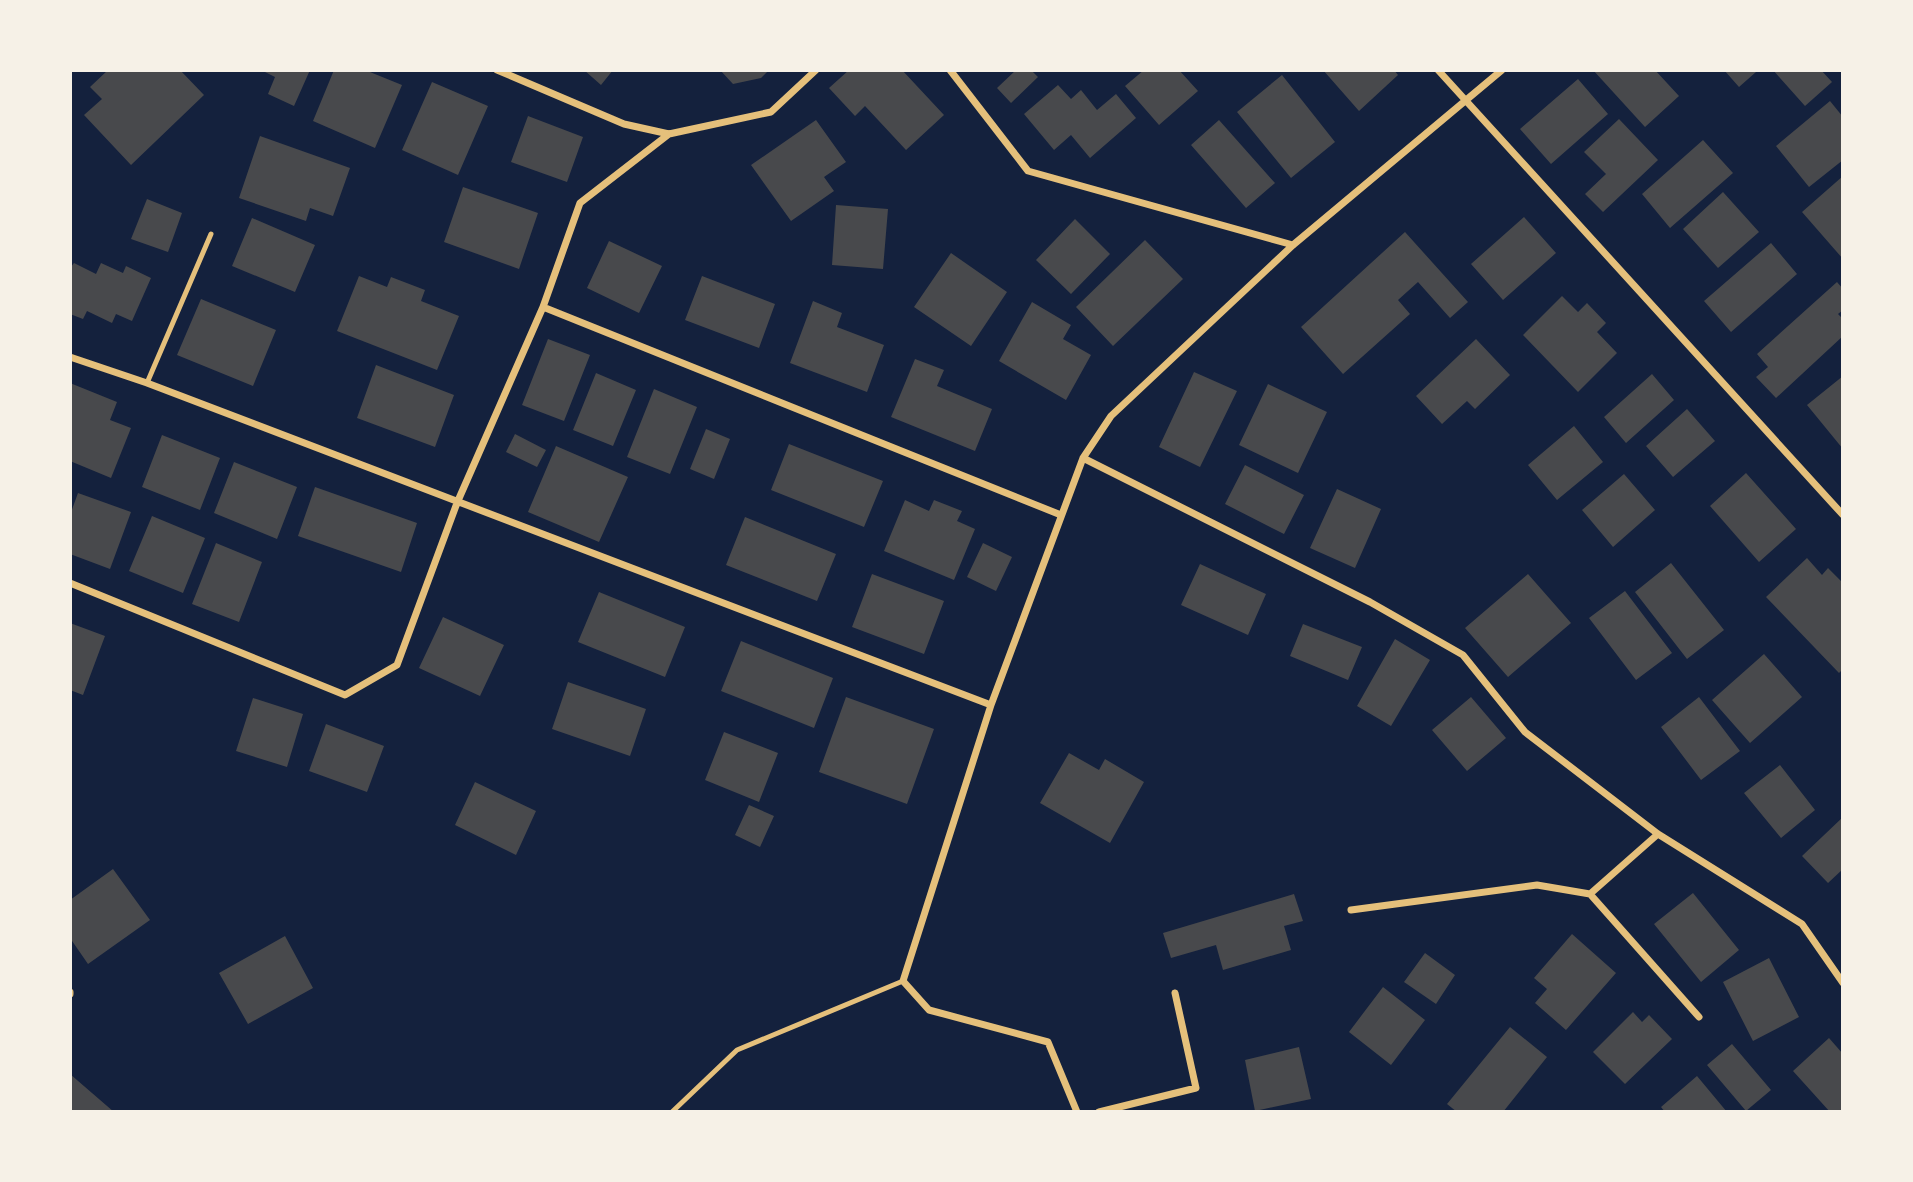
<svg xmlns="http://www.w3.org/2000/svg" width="1913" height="1182" font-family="'Alegreya Sans',sans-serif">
<rect width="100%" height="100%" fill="#14213d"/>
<!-- building -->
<path fill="#48494c" d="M 108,70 L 180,70 L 204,95 L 131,165 L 84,115 L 102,99 L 90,87 Z
M 261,70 L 310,70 L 294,106 L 268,94 L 275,77 Z
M 334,70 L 365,70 L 402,85 L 375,148 L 313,121 Z
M 584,70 L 613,70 L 601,85 Z
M 720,70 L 769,70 L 761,78 L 733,84 Z
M 849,70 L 902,70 L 944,115 L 906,150 L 865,106 L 855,116 L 829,88 Z
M 1016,70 L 1031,70 L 1038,77 L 1011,103 L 997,88 Z
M 1144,70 L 1179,70 L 1198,91 L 1159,125 L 1125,86 Z
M 1323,70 L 1394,70 L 1398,75 L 1359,111 Z
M 1593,70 L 1655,70 L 1679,96 L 1645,127 Z
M 1724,70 L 1755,70 L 1756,72 L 1739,87 Z
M 1773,70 L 1821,70 L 1832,82 L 1805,106 Z
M 1282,75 L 1335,142 L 1291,178 L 1237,112 Z
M 1578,79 L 1608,114 L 1551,164 L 1520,129 Z
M 432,82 L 488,106 L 458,175 L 402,150 Z
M 1058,85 L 1071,99 L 1081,90 L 1097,110 L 1116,94 L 1136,118 L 1090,158 L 1071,135 L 1054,150 L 1024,114 Z
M 1830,101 L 1843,117 L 1843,160 L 1809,187 L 1776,146 Z
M 528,116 L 583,137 L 567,182 L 511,162 Z
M 1619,119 L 1658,160 L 1603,212 L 1585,194 L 1606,174 L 1584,152 Z
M 816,120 L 846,162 L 824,177 L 834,191 L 791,221 L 751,165 Z
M 1219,120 L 1275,183 L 1246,208 L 1191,145 Z
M 260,136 L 350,168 L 333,216 L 310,208 L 306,221 L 239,198 Z
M 1703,140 L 1733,173 L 1670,228 L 1642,194 Z
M 1843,176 L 1843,259 L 1802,212 Z
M 463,187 L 538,213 L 519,269 L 444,242 Z
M 1723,192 L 1759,232 L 1718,268 L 1683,229 Z
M 147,199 L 182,213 L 168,252 L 131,239 Z
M 836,205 L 888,209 L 883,269 L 832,265 Z
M 1524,217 L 1556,253 L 1503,300 L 1471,264 Z
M 252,218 L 315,245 L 295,292 L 232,266 Z
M 1075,219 L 1110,254 L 1071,294 L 1036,260 Z
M 1405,232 L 1468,302 L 1450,318 L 1418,282 L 1398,300 L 1410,314 L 1343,374 L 1301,327 Z
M 1145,240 L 1183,279 L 1113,346 L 1076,307 Z
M 609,241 L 662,266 L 639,313 L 587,288 Z
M 1771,243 L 1797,274 L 1731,332 L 1704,301 Z
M 951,253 L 1007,292 L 971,346 L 914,307 Z
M 74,263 L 96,274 L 101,263 L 123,273 L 126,266 L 151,278 L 132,321 L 116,314 L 112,323 L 87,311 L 83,319 L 70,314 L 70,268 Z
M 359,276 L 387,287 L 391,277 L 425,290 L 421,301 L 459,316 L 437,370 L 337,331 Z
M 702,276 L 775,304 L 759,348 L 685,320 Z
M 1837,282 L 1843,289 L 1843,310 L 1838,314 L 1843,319 L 1843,336 L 1776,398 L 1756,377 L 1768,367 L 1757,354 Z
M 1562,296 L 1578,312 L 1587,303 L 1606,323 L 1597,332 L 1617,353 L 1578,392 L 1523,335 Z
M 201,299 L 276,330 L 253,386 L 177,355 Z
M 813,301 L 842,313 L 837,327 L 884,345 L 867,392 L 790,363 Z
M 1032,302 L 1071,325 L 1063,339 L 1091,355 L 1066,400 L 999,361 Z
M 548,339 L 590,355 L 564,421 L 522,405 Z
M 1476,339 L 1510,375 L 1475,409 L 1467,401 L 1442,424 L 1416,396 Z
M 915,359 L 944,370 L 937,386 L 992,409 L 975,451 L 891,417 Z
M 376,365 L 454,395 L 435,447 L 357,418 Z
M 1194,372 L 1237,391 L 1200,467 L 1159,447 Z
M 596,373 L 636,390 L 613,446 L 573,430 Z
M 1652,374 L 1674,400 L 1626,443 L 1604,417 Z
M 1843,376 L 1843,449 L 1807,405 Z
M 70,383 L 117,402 L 110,420 L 131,428 L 111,478 L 70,461 Z
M 1268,384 L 1327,412 L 1298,473 L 1239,445 Z
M 654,389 L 697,407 L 670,474 L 627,457 Z
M 1687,409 L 1715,441 L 1673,477 L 1646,446 Z
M 1574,426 L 1603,462 L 1557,500 L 1528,465 Z
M 706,429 L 730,439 L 714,479 L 690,469 Z
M 515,434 L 546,450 L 537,467 L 506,452 Z
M 162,435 L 220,458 L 200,510 L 142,487 Z
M 789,444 L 883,481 L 864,527 L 771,490 Z
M 556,446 L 628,477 L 599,542 L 528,512 Z
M 234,462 L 297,487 L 277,539 L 214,513 Z
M 1245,465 L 1304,495 L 1284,534 L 1225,504 Z
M 1746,473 L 1796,529 L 1759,562 L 1710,506 Z
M 1624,474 L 1655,510 L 1613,547 L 1582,510 Z
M 315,487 L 417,523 L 401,572 L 298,536 Z
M 1337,489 L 1381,509 L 1355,568 L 1310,548 Z
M 78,493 L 131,512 L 110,569 L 70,554 L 70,515 Z
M 905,500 L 929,511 L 934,500 L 962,511 L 957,521 L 975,529 L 954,580 L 884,551 Z
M 152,516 L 205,538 L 183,593 L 129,571 Z
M 745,517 L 836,554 L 817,601 L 726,565 Z
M 216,543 L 262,562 L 239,622 L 192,604 Z
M 983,543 L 1012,557 L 996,591 L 967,577 Z
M 1807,558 L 1822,575 L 1828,568 L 1843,583 L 1843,669 L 1839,673 L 1766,597 Z
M 1671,563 L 1724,630 L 1687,659 L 1635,592 Z
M 1200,564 L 1266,594 L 1248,635 L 1181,605 Z
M 872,574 L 944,601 L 924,654 L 852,627 Z
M 1528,574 L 1571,623 L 1508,677 L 1465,628 Z
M 1625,591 L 1672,653 L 1636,680 L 1589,618 Z
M 599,592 L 685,627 L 665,677 L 578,642 Z
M 443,617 L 504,645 L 480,696 L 419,668 Z
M 70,623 L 105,636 L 83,695 L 70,690 Z
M 1303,624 L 1362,647 L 1348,680 L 1290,656 Z
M 1395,639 L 1430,660 L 1391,726 L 1357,706 Z
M 741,641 L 833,678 L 814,728 L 721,691 Z
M 1764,654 L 1802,697 L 1750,743 L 1712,700 Z
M 568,682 L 646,709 L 630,756 L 552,729 Z
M 846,697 L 934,729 L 907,804 L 819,772 Z
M 1471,697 L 1506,738 L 1467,771 L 1432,730 Z
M 1699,697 L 1740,751 L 1701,780 L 1661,727 Z
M 253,698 L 303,714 L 287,767 L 236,751 Z
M 326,724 L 384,746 L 367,792 L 309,771 Z
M 724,732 L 778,753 L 759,802 L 705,780 Z
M 1069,753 L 1099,770 L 1105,759 L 1144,782 L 1110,843 L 1040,803 Z
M 1780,765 L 1815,810 L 1781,838 L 1744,793 Z
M 475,782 L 536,811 L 516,855 L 455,825 Z
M 749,805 L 774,816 L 760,847 L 735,835 Z
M 1843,817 L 1843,869 L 1828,883 L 1802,856 Z
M 113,869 L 150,920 L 88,964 L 70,938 L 70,900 Z
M 1693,893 L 1739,950 L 1701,982 L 1654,924 Z
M 1294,894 L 1303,921 L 1284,926 L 1291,950 L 1223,970 L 1216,945 L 1171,958 L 1163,933 Z
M 1572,934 L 1616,973 L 1566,1030 L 1535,1003 L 1547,989 L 1534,978 Z
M 285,936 L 313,988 L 248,1024 L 219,973 Z
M 1425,953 L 1455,975 L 1436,1004 L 1404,982 Z
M 1769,958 L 1799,1017 L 1753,1041 L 1723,982 Z
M 1383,987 L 1425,1020 L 1391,1065 L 1349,1032 Z
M 1633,1012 L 1642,1022 L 1649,1015 L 1672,1039 L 1625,1084 L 1593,1052 Z
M 1510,1027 L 1547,1057 L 1503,1112 L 1457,1112 L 1447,1104 Z
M 1829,1038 L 1843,1054 L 1843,1112 L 1830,1112 L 1793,1071 Z
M 1732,1044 L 1771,1090 L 1746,1111 L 1707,1065 Z
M 1299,1047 L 1311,1099 L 1255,1111 L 1245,1060 Z
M 70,1074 L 114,1112 L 70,1112 Z
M 1697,1076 L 1727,1112 L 1665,1112 L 1661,1107 Z"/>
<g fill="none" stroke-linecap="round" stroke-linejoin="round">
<!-- service -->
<path stroke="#e5c07b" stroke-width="5" d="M 147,383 L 211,234
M 672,1112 L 737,1050 L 903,981"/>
<!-- minor -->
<path stroke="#e5c07b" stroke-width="7" d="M 497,70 L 624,124 L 669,134 L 771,112 L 816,70
M 950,70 L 1028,171 L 1293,245
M 1438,70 L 1843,515
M 543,307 L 1061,515
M 70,357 L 147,383 L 991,705
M 1083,458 L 1370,602 L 1463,655 L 1525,732 L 1658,834 L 1802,924 L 1843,983
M 70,583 L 345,695 L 397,665 L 457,503 L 543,307 L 580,203 L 669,134
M 1590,894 L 1658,834
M 1351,910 L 1537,885 L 1590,894 L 1699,1017
M 70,992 L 70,994
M 1077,1112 L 1048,1042 L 929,1010 L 903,981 L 991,705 L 1083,458 L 1111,416 L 1293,245 L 1502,70
M 1099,1112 L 1196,1088 L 1175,993"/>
</g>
<!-- border -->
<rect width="1913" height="1182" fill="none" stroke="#f6f1e7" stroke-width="144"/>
</svg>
